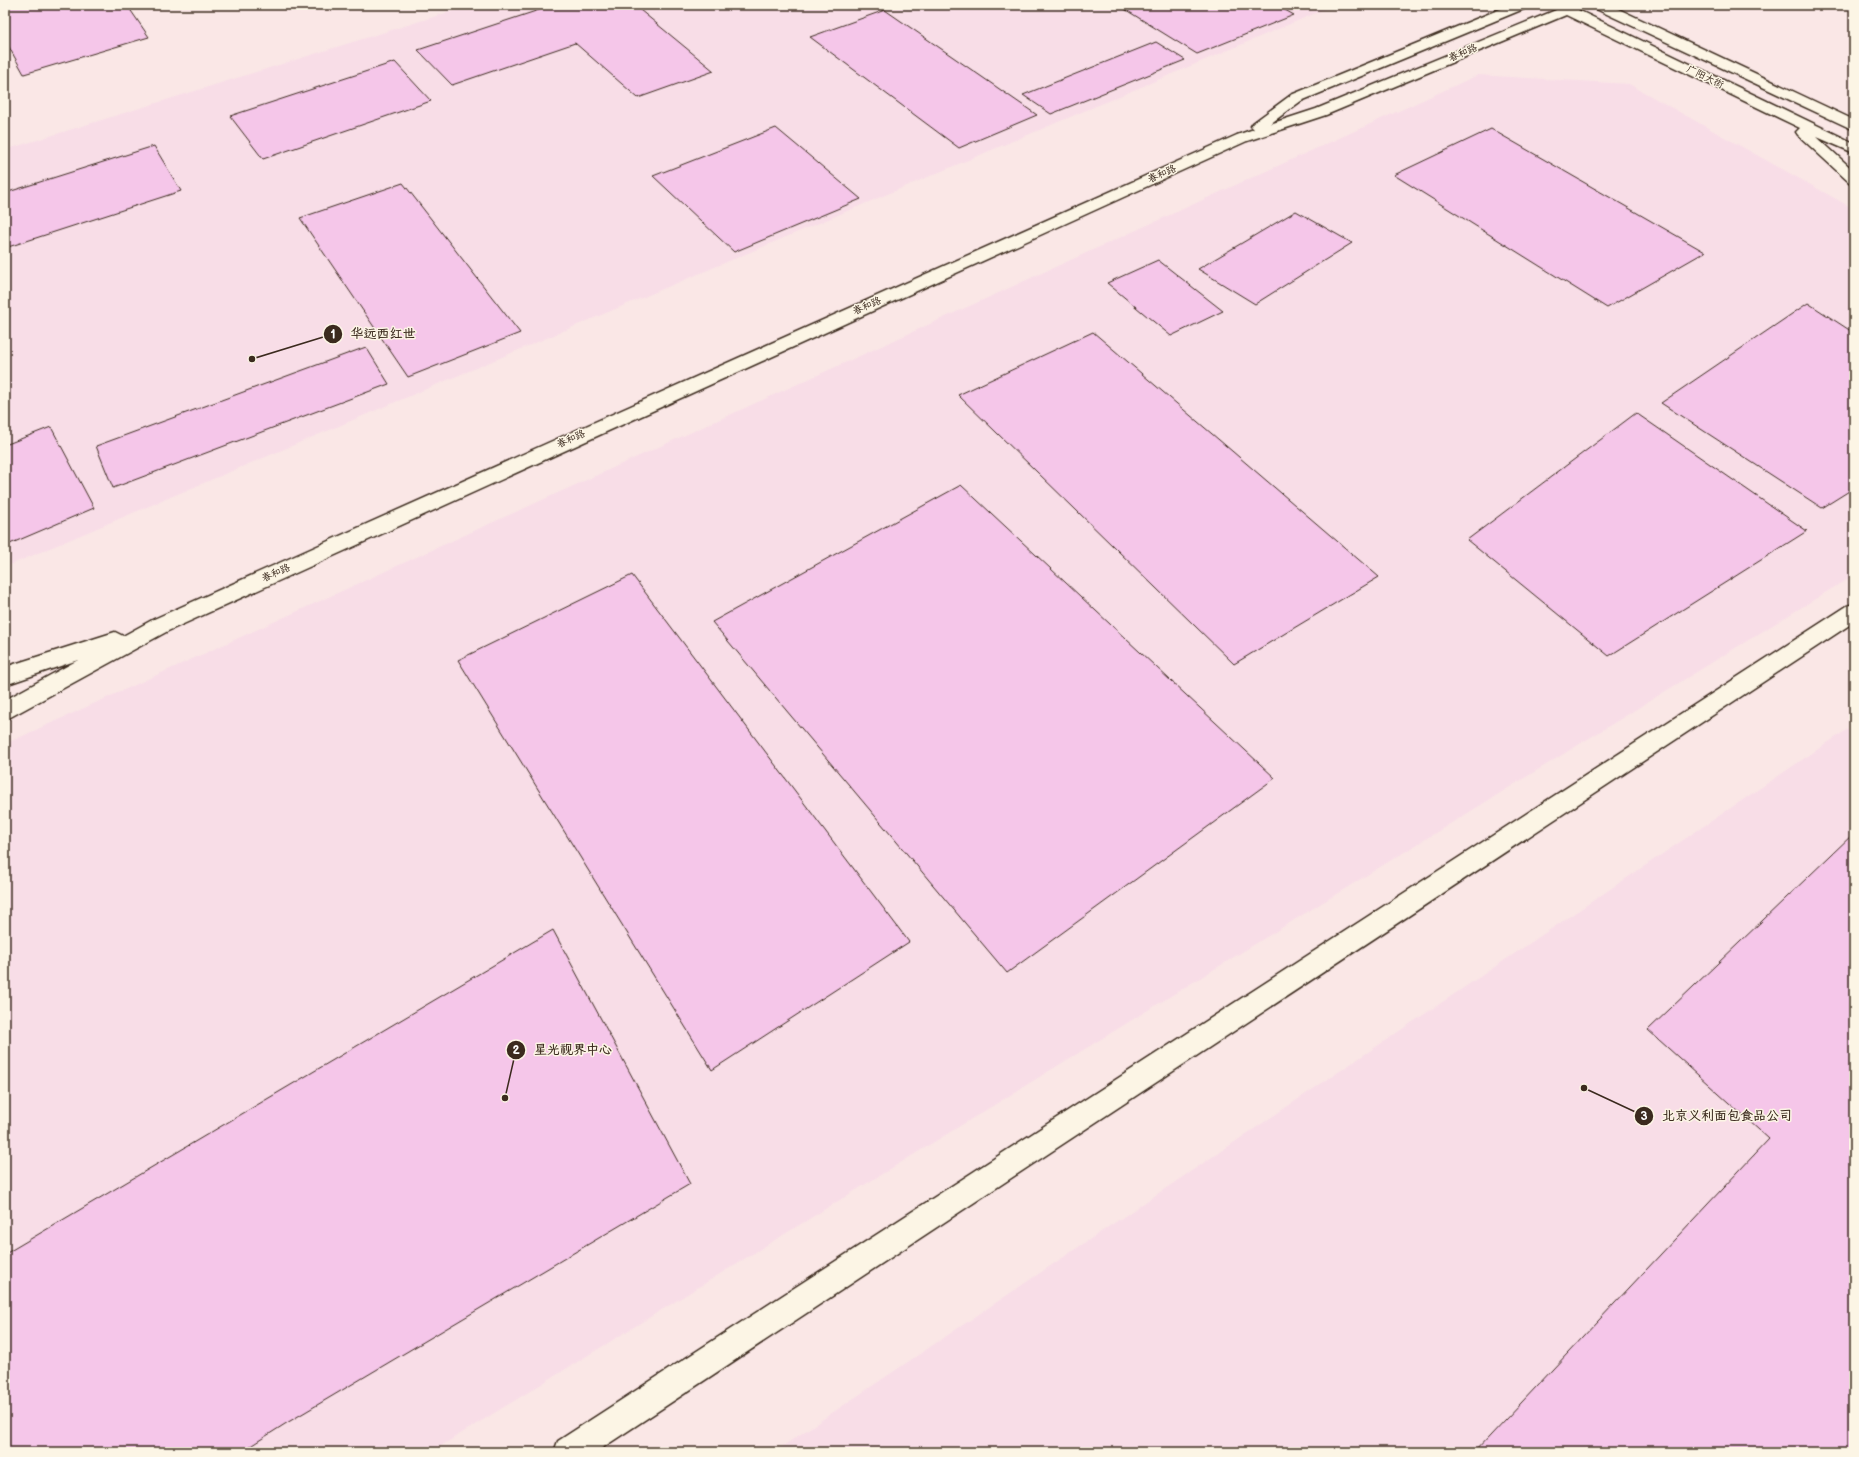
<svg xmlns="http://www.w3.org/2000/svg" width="1859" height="1457" font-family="'Balsamiq Sans','LXGW WenKai TC',sans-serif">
<rect width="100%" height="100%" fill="#fae7e6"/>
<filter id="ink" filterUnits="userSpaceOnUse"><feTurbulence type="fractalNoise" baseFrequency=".025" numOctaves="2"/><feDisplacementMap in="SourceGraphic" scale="8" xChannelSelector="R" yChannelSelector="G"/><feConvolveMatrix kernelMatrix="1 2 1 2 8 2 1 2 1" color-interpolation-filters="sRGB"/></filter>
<g filter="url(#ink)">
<!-- built -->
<path fill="#f8dde7" d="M 472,5 L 1335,5 L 5,567 L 5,150 Z
M 1478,75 L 1629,84 L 1854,209 L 1854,575 L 431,1452 L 5,1452 L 5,744 Z
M 1854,725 L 1854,1452 L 774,1452 Z"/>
<!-- building -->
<path fill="#f5c6e9" stroke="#3b2a1e" d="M 5,5 L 127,5 L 149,37 L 24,74 L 5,40 Z
M 554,5 L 634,5 L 714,71 L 638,98 L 575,43 L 452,85 L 418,50 Z
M 1118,5 L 1276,5 L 1294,15 L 1197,54 Z
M 885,10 L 1037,115 L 959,148 L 810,37 Z
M 1156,42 L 1185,60 L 1051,114 L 1023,95 Z
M 395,62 L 431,101 L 263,159 L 230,116 Z
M 776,128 L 861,199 L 734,252 L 653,176 Z
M 1491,129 L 1705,252 L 1607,308 L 1394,175 Z
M 154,146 L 181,191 L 5,248 L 5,193 Z
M 403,183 L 520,333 L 408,377 L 300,218 Z
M 1296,211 L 1352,243 L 1255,304 L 1198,269 Z
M 1158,260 L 1223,311 L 1171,336 L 1107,283 Z
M 1808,303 L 1854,333 L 1854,488 L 1822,508 L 1661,403 Z
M 1093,332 L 1379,577 L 1234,664 L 958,395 Z
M 366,347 L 389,384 L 113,488 L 96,446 Z
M 1636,413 L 1807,531 L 1609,656 L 1467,540 Z
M 51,427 L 94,508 L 5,546 L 5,445 Z
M 961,485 L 1275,778 L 1007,973 L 712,622 Z
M 632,575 L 909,942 L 712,1070 L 458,660 Z
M 1854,833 L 1854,1452 L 1475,1452 L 1769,1139 L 1648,1030 Z
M 553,930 L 690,1184 L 285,1424 L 241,1452 L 5,1452 L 5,1254 Z"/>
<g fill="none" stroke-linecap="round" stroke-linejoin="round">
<defs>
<path id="minor" d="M 1510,5 L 1528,5 L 1526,8 L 1301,101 L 1270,124 L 1316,109 L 1556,10 L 1552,5 L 1586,5 L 1578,10 L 1854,143 L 1854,153 L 1817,137 L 1854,171 L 1854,184 L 1849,182 L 1798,135 L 1796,132 L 1800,128 L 1566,15 L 1326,115 L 1247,141 L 168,631 L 5,720 L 5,700 L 78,660 L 5,685 L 5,667 L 115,632 L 123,636 L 154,619 L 1237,135 L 1254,129 L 1251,126 L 1253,123 L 1291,95 Z
M 1592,5 L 1610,5 L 1854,120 L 1854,130 L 1594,8 Z
M 1854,604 L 1854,622 L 596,1452 L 554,1452 L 558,1441 L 1847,606 Z"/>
</defs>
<!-- minor casing -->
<use href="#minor" stroke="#3b2a1e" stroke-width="3"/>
<!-- minor -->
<use href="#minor" fill="#fcf5e5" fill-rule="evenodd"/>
</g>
</g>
<g text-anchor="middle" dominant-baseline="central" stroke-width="3" stroke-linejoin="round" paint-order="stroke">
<!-- far-street labels -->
<g font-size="10" fill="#3b2a1e" stroke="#fcf5e5">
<text transform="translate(1463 53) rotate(-23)">春和路</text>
<text transform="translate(1705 77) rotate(26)">广阳大街</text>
<text transform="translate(1162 174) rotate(-24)">春和路</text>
<text transform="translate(867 306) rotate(-24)">春和路</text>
<text transform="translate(571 439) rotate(-24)">春和路</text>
<text transform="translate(276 573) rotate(-24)">春和路</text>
</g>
</g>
<!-- callouts -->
<path fill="none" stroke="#3b2a1e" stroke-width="1.5" d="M252 359L333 334M505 1098L516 1050M1584 1088L1644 1116"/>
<g fill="#3b2a1e" stroke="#fcf5e5" stroke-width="1.5">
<circle cx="252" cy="359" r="4"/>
<circle cx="505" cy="1098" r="4"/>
<circle cx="1584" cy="1088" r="4"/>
<circle cx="333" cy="334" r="10"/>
<circle cx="516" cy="1050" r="10"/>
<circle cx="1644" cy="1116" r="10"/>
</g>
<g font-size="12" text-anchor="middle" font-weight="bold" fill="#fff">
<text x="333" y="338">1</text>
<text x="516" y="1054">2</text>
<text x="1644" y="1120">3</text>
</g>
<g font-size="13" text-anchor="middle" font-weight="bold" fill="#3b2a1e" stroke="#fcf5e5" stroke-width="3" stroke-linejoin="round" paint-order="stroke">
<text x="383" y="338">华远西红世</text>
<text x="573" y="1054">星光视界中心</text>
<text x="1727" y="1120">北京义利面包食品公司</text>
</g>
<!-- margin -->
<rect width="1859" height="1457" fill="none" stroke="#fcf5e5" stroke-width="20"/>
<rect x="10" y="10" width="1839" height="1437" fill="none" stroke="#3b2a1e" stroke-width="1.5" filter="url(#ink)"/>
</svg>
